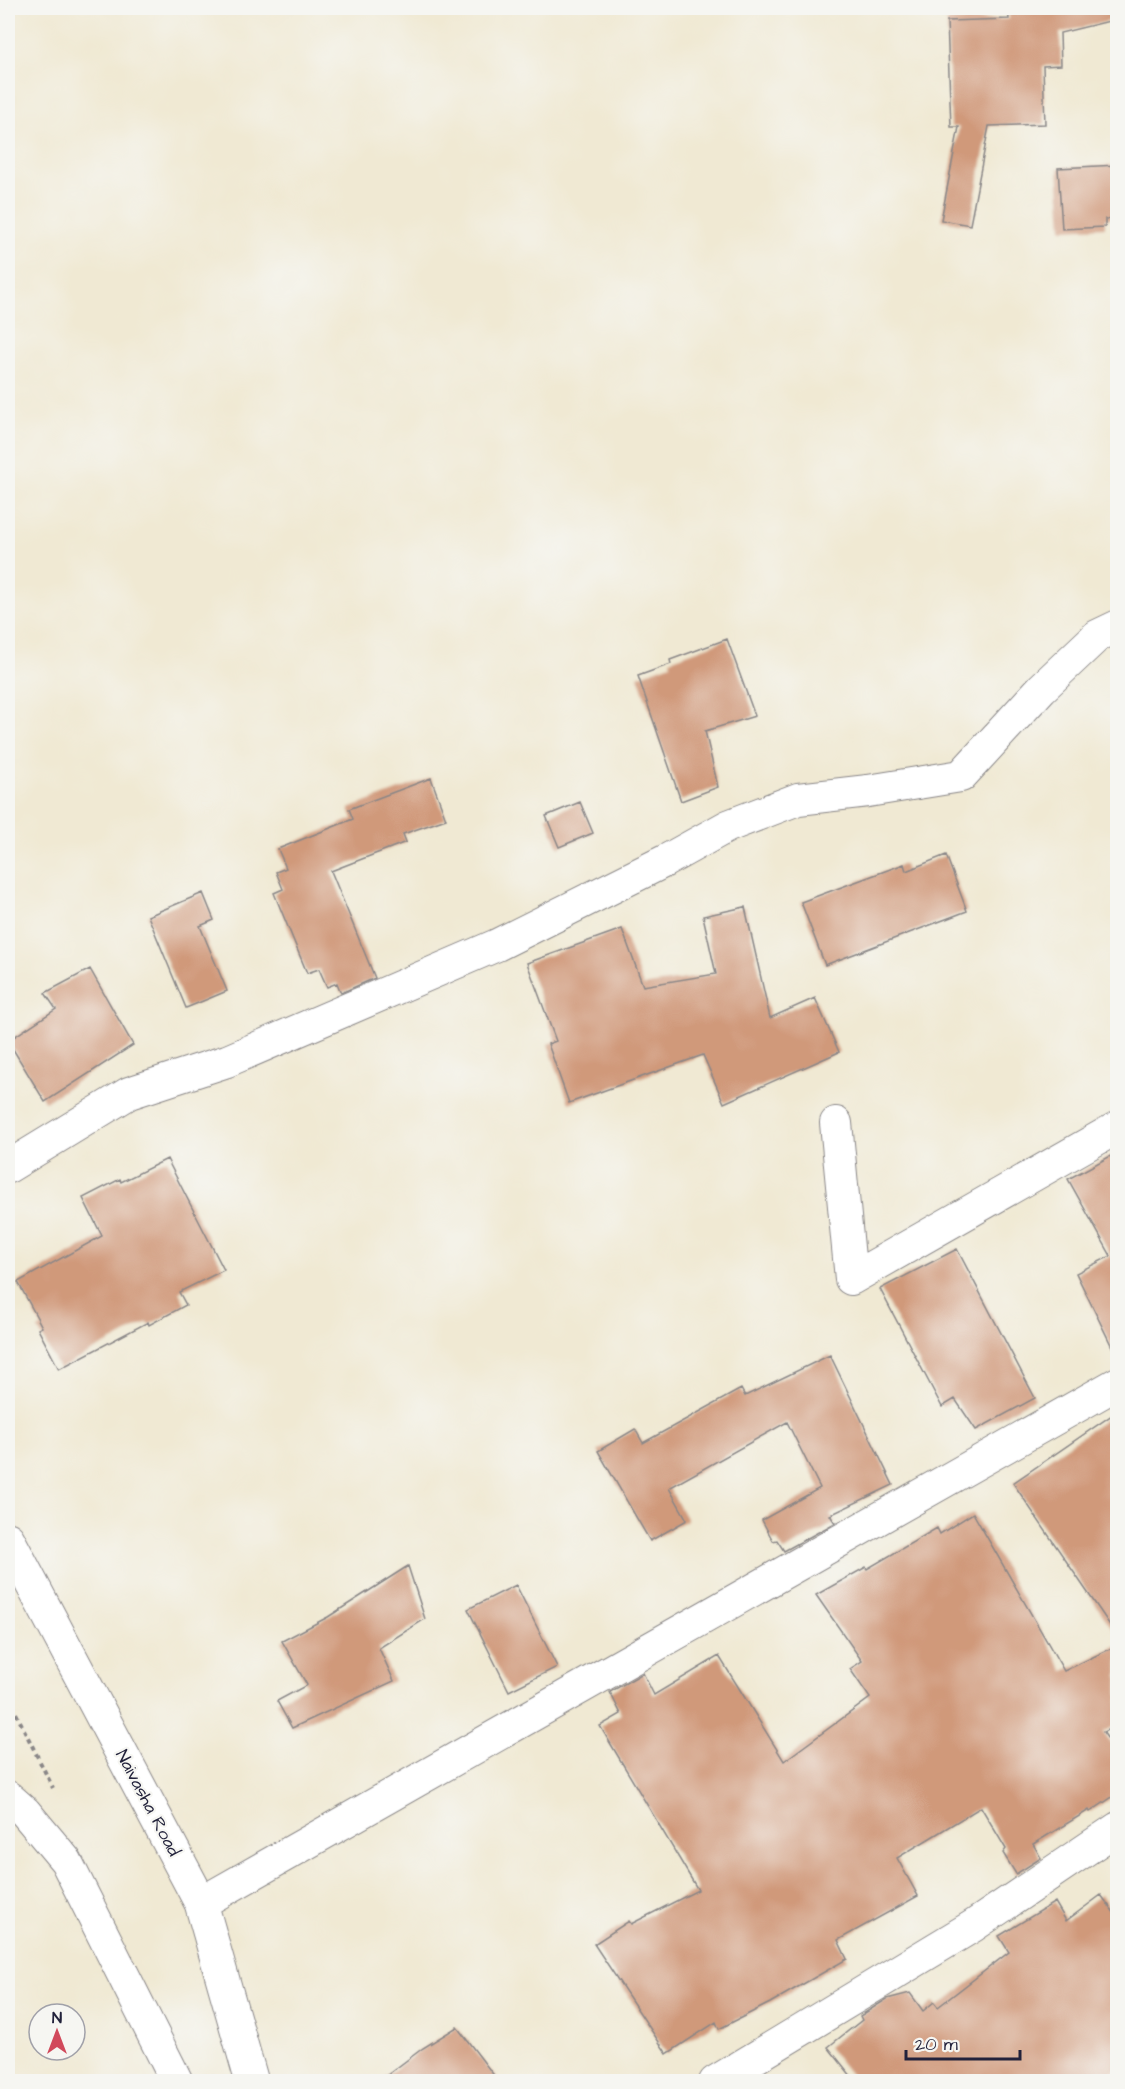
<svg xmlns="http://www.w3.org/2000/svg" width="1125" height="2089" font-family="'Architects Daughter',sans-serif">
<rect width="100%" height="100%" fill="#f6f6f2"/>
<filter id="ink" filterUnits="userSpaceOnUse"><feTurbulence type="fractalNoise" baseFrequency=".0167" numOctaves="2"/><feDisplacementMap in="SourceGraphic" scale="12" xChannelSelector="R" yChannelSelector="G"/><feConvolveMatrix kernelMatrix="1 2 1 2 8 2 1 2 1" color-interpolation-filters="sRGB"/></filter>
<filter id="wash" filterUnits="userSpaceOnUse"><feTurbulence type="fractalNoise" baseFrequency=".008" numOctaves="4" result="noise"/><feDisplacementMap in="SourceGraphic" scale="24" xChannelSelector="R" yChannelSelector="G"/><feGaussianBlur stdDeviation="1.35" result="paint"/><feColorMatrix in="noise" values="0 0 0 0 0 0 0 0 0 0 0 0 0 0 0 0 0 1.4 0 .05"/><feComposite in="paint" operator="in"/></filter>
<g filter="url(#wash)">
<rect width="100%" height="100%" fill="#f0e9d3"/>
<g id="blocks">
<!-- building -->
<path fill="#d0997a" d="M 1008,8 L 1117,8 L 1118,19 L 1060,33 L 1061,65 L 1043,66 L 1045,124 L 989,126 L 970,225 L 941,220 L 959,127 L 951,127 L 947,21 L 1009,19 Z
M 1118,165 L 1118,218 L 1105,219 L 1105,227 L 1062,229 L 1058,168 Z
M 727,639 L 755,716 L 705,731 L 718,787 L 681,801 L 638,676 L 671,664 L 670,660 Z
M 431,778 L 446,819 L 403,834 L 406,842 L 331,871 L 375,978 L 341,993 L 337,983 L 327,987 L 319,969 L 307,973 L 274,893 L 283,889 L 276,872 L 286,868 L 278,849 L 353,819 L 349,809 Z
M 580,802 L 593,833 L 559,847 L 546,816 Z
M 946,855 L 967,911 L 825,965 L 801,902 L 904,864 L 906,871 Z
M 203,893 L 214,920 L 200,926 L 227,991 L 186,1008 L 148,916 Z
M 745,907 L 770,1018 L 815,998 L 839,1052 L 724,1103 L 703,1055 L 569,1103 L 548,1044 L 556,1041 L 527,963 L 622,929 L 643,986 L 716,974 L 703,916 Z
M 90,969 L 133,1045 L 45,1102 L 8,1041 L 56,1009 L 45,993 Z
M 1118,1152 L 1118,1359 L 1076,1273 L 1111,1256 L 1068,1179 Z
M 167,1159 L 224,1270 L 179,1292 L 186,1305 L 149,1325 L 148,1322 L 59,1369 L 38,1329 L 42,1327 L 18,1282 L 102,1236 L 83,1198 L 120,1179 L 121,1182 Z
M 957,1249 L 1035,1398 L 976,1430 L 955,1399 L 942,1407 L 880,1289 Z
M 830,1355 L 893,1485 L 830,1515 L 835,1523 L 784,1551 L 777,1540 L 773,1541 L 762,1520 L 820,1488 L 787,1422 L 669,1488 L 687,1520 L 650,1541 L 598,1451 L 635,1429 L 643,1443 L 741,1389 L 745,1396 Z
M 1118,1411 L 1118,1637 L 1013,1483 Z
M 973,1513 L 1064,1671 L 1118,1645 L 1118,1725 L 1103,1732 L 1118,1753 L 1118,1793 L 1090,1812 L 1089,1810 L 1033,1844 L 1041,1858 L 1016,1874 L 1003,1853 L 1006,1849 L 981,1807 L 897,1858 L 918,1896 L 838,1940 L 847,1959 L 770,2003 L 719,2029 L 716,2022 L 667,2054 L 594,1944 L 629,1921 L 631,1924 L 698,1890 L 600,1726 L 621,1714 L 610,1692 L 643,1673 L 654,1695 L 719,1656 L 784,1761 L 870,1698 L 850,1669 L 862,1661 L 816,1595 L 866,1567 L 867,1569 L 937,1528 L 940,1534 Z
M 408,1566 L 425,1619 L 379,1648 L 394,1681 L 292,1728 L 277,1701 L 307,1685 L 282,1641 L 328,1617 Z
M 516,1585 L 557,1667 L 509,1691 L 468,1609 Z
M 1101,1895 L 1118,1918 L 1118,2069 L 1098,2082 L 856,2082 L 828,2047 L 862,2020 L 860,2016 L 887,1999 L 910,1993 L 923,2011 L 934,2002 L 938,2007 L 1009,1952 L 999,1936 L 1055,1902 L 1066,1921 Z
M 457,2027 L 499,2082 L 378,2082 L 423,2048 Z"/>
</g>
</g>
<g filter="url(#ink)">
<use href="#blocks" fill-opacity="0" stroke="#898687" stroke-width="1.5"/>
<g fill="none" stroke-linecap="round" stroke-linejoin="round">
<defs>
<path id="minor" d="M 836,1123 L 851,1279 L 1118,1127
M 8,1167 L 129,1093 L 227,1061 L 497,945 L 665,861 L 728,826 L 798,799 L 868,791 L 961,776 L 1042,688 L 1097,636 L 1118,626
M 8,1797 L 25,1812 L 66,1861 L 177,2082
M 201,1903 L 1118,1383
M 715,2082 L 973,1926 L 1118,1828"/>
<path id="secondary" d="M 8,1539 L 201,1903 L 252,2082"/>
</defs>
<!-- minor casing -->
<use href="#minor" stroke="#898687" stroke-width="34"/>
<!-- secondary casing -->
<use href="#secondary" stroke="#898687" stroke-width="35"/>
<!-- path -->
<path stroke="#898687" stroke-width="4" stroke-dasharray="4.5 4.5" stroke-linecap="butt" d="M 8,1697 L 53,1788"/>
<!-- minor -->
<use href="#minor" stroke="#fff" stroke-width="32"/>
<!-- secondary -->
<use href="#secondary" stroke="#fff" stroke-width="33"/>
</g>
</g>
<g text-anchor="middle" dominant-baseline="central" stroke-width="4.5" stroke-linejoin="round" paint-order="stroke">
<!-- street labels -->
<g font-size="18" fill="#22223b" stroke="#f6f6f2">
<text transform="translate(148 1803) rotate(62)">Naivasha Road</text>
</g>
</g>
<!-- margin -->
<rect width="1125" height="2089" fill="none" stroke="#f6f6f2" stroke-width="30"/>
<!-- north arrow -->
<g transform="translate(57 2032)"><circle r="28" fill="#f6f6f2" stroke="#a1a1a9" stroke-width="1.5"/>
<path d="M0-4.5L10 22L0 15L-10 22Z" fill="#d1495b"/>
<text y="-9" font-size="16" font-weight="bold" text-anchor="middle" fill="#22223b">N</text>
</g>
<!-- scale -->
<path d="M906 2050v9h114v-9" fill="none" stroke="#22223b" stroke-width="3"/>
<text x="915" y="2050" font-size="18" fill="#22223b" stroke="#f6f6f2" stroke-width="4.5" paint-order="stroke">20 m</text>
</svg>
